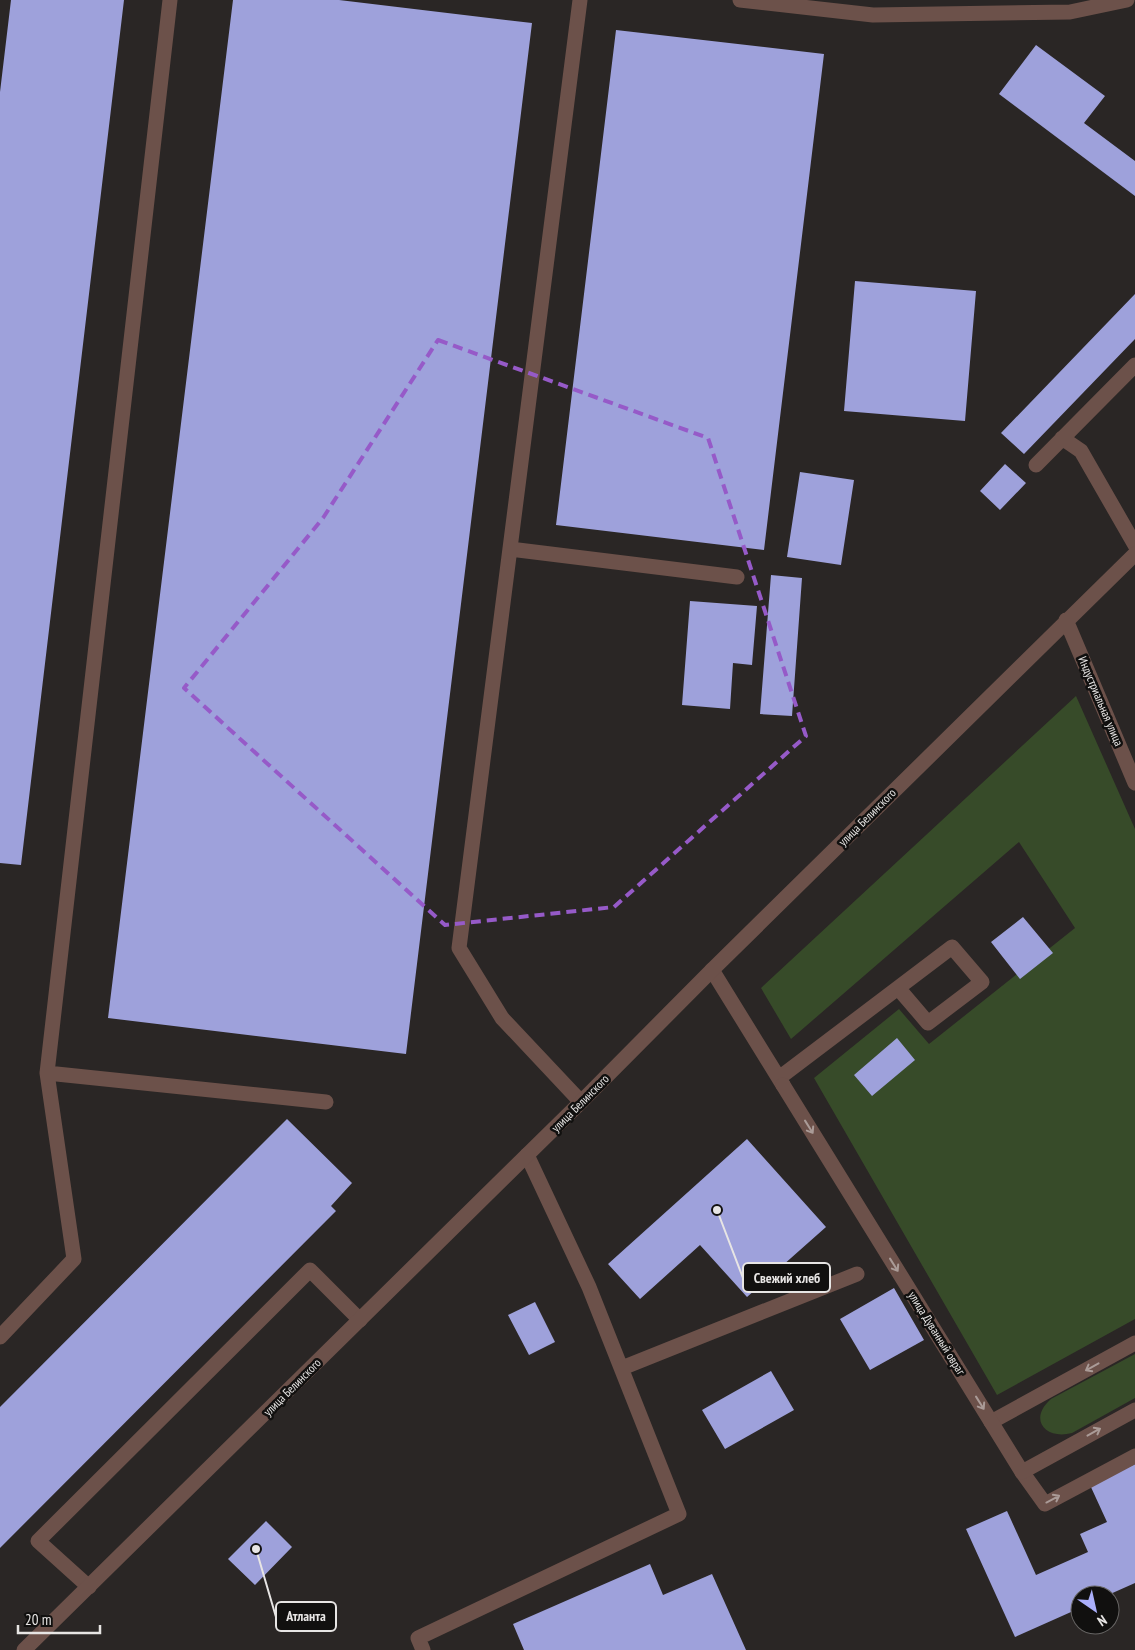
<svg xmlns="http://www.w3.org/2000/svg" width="1135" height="1650" font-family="'PT Sans Narrow',sans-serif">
<rect width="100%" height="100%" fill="#2a2625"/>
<!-- green -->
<path fill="#374b29" d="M 1076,696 L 1135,829 L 1135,1319 L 997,1395 L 814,1078 L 899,1009 L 929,1044 L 1075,928 L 1019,842 L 791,1039 L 761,988 Z
M 1135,1354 L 1135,1398 L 1072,1433 C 1045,1440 1028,1419 1051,1399 Z"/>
<!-- building -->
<path fill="#9ea1db" d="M 11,0 L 124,0 L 21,865 L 0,863 L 0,92 Z
M 233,0 L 339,0 L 532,23 L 406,1054 L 108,1018 Z
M 616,30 L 824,54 L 764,550 L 556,525 Z
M 1036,45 L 1105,96 L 1084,123 L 1135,161 L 1135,196 L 999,94 Z
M 855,281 L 976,291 L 965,421 L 844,411 Z
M 1135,294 L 1135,339 L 1024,454 L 1001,433 Z
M 1005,464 L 1026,483 L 1000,510 L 980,491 Z
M 800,472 L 854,480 L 841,565 L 787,557 Z
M 771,575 L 802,578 L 792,716 L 760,714 Z
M 690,601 L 757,606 L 752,665 L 733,663 L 730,709 L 682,705 Z
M 1023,917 L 1053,953 L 1020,979 L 991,942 Z
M 897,1038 L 915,1060 L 872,1096 L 854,1075 Z
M 287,1119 L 352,1183 L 331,1206 L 336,1211 L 0,1548 L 0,1407 Z
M 747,1139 L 826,1227 L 747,1297 L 700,1245 L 640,1299 L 608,1264 Z
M 894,1288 L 924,1340 L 870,1370 L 840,1319 Z
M 535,1302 L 555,1342 L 529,1355 L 508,1315 Z
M 771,1371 L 794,1410 L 725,1449 L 702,1410 Z
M 1135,1464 L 1135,1583 L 1108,1595 L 1080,1595 L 1080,1608 L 1015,1637 L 966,1529 L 1007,1511 L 1036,1575 L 1088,1552 L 1080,1534 L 1107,1522 L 1090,1485 Z
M 266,1521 L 292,1547 L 255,1585 L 228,1559 Z
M 650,1564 L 663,1595 L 712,1574 L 746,1650 L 524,1650 L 513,1624 Z"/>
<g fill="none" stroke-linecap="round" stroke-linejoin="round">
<!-- service -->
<path stroke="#6c514a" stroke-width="15" d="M 580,0 L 459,948 L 502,1018 L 581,1102
M 740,0 L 873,15 L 1070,12 L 1127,0
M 1062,438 L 1081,451 L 1135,545
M 1036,465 L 1135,365
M 510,549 L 737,577
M 712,970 L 783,1085
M 47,1073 L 170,0
M 779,1078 L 952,947 L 982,982 L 928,1023 L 898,988
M 0,1337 L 74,1259 L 47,1073 L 326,1102
M 622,1368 L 857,1274
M 991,1422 L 1135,1343
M 1022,1472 L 1045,1504 L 1135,1456
M 89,1587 L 38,1541 L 310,1270 L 360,1320
M 423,1650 L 418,1638 L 679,1514 L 589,1287 L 527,1155"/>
<!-- minor -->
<path stroke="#6c514a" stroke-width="15" d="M 783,1085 L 1022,1472 L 1135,1410"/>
<!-- tertiary -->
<path stroke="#6c514a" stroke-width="15" d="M 1066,620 L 1135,783
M 24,1650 L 581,1102 L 712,970 L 1135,554"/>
</g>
<!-- one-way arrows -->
<defs><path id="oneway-shaft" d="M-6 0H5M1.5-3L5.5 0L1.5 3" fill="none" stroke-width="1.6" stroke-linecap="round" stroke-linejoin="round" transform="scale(1.25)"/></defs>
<g stroke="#aa9b97">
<use href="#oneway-shaft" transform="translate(809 1127) rotate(58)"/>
<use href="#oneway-shaft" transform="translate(894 1265) rotate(58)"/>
<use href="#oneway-shaft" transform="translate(1092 1367) rotate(151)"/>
<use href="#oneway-shaft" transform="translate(980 1403) rotate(58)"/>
<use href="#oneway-shaft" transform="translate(1094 1432) rotate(-29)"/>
<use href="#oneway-shaft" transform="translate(1053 1499) rotate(-28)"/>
</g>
<!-- marked area -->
<path fill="none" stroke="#965ac8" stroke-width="4" stroke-dasharray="10 6" stroke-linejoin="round" d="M 438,340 L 708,438 L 806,736 L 614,907 L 445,925 L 184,688 L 323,518 Z"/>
<g text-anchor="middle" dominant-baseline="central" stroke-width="5" stroke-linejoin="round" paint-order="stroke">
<!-- street labels -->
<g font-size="12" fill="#e7e5e4" stroke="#11100f">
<text transform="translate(1101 701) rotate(67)">Индустриальная улица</text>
<text transform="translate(867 817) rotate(-45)">улица Белинского</text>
<text transform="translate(580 1103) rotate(-45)">улица Белинского</text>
<text transform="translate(937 1333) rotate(58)">улица Дуванный овраг</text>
<text transform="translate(292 1387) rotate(-45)">улица Белинского</text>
</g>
</g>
<!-- callouts -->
<path fill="none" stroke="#e7e5e4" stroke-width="2" d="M717 1210L743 1278M256 1549L276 1617"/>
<g fill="#e7e5e4" stroke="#11100f" stroke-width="2">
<circle cx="717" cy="1210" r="5"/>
<circle cx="256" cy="1549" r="5"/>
</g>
<g fill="#11100f" stroke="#e7e5e4" stroke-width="2">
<rect x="743" y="1263" width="87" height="29" rx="5"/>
<rect x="276" y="1602" width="60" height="29" rx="5"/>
</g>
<g font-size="14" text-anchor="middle" font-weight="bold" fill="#e7e5e4">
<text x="787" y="1283">Свежий хлеб</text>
<text x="306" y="1621">Атланта</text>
</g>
<!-- north arrow -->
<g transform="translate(1095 1610) rotate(146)"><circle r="24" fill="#11100f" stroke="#676564"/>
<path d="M0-4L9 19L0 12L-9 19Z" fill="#abaffb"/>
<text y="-8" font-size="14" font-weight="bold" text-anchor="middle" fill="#e7e5e4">N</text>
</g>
<!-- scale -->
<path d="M18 1625v8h82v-8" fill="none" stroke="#e7e5e4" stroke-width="2.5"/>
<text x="25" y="1625" font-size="15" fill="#e7e5e4" stroke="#11100f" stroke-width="4" paint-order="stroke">20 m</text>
</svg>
